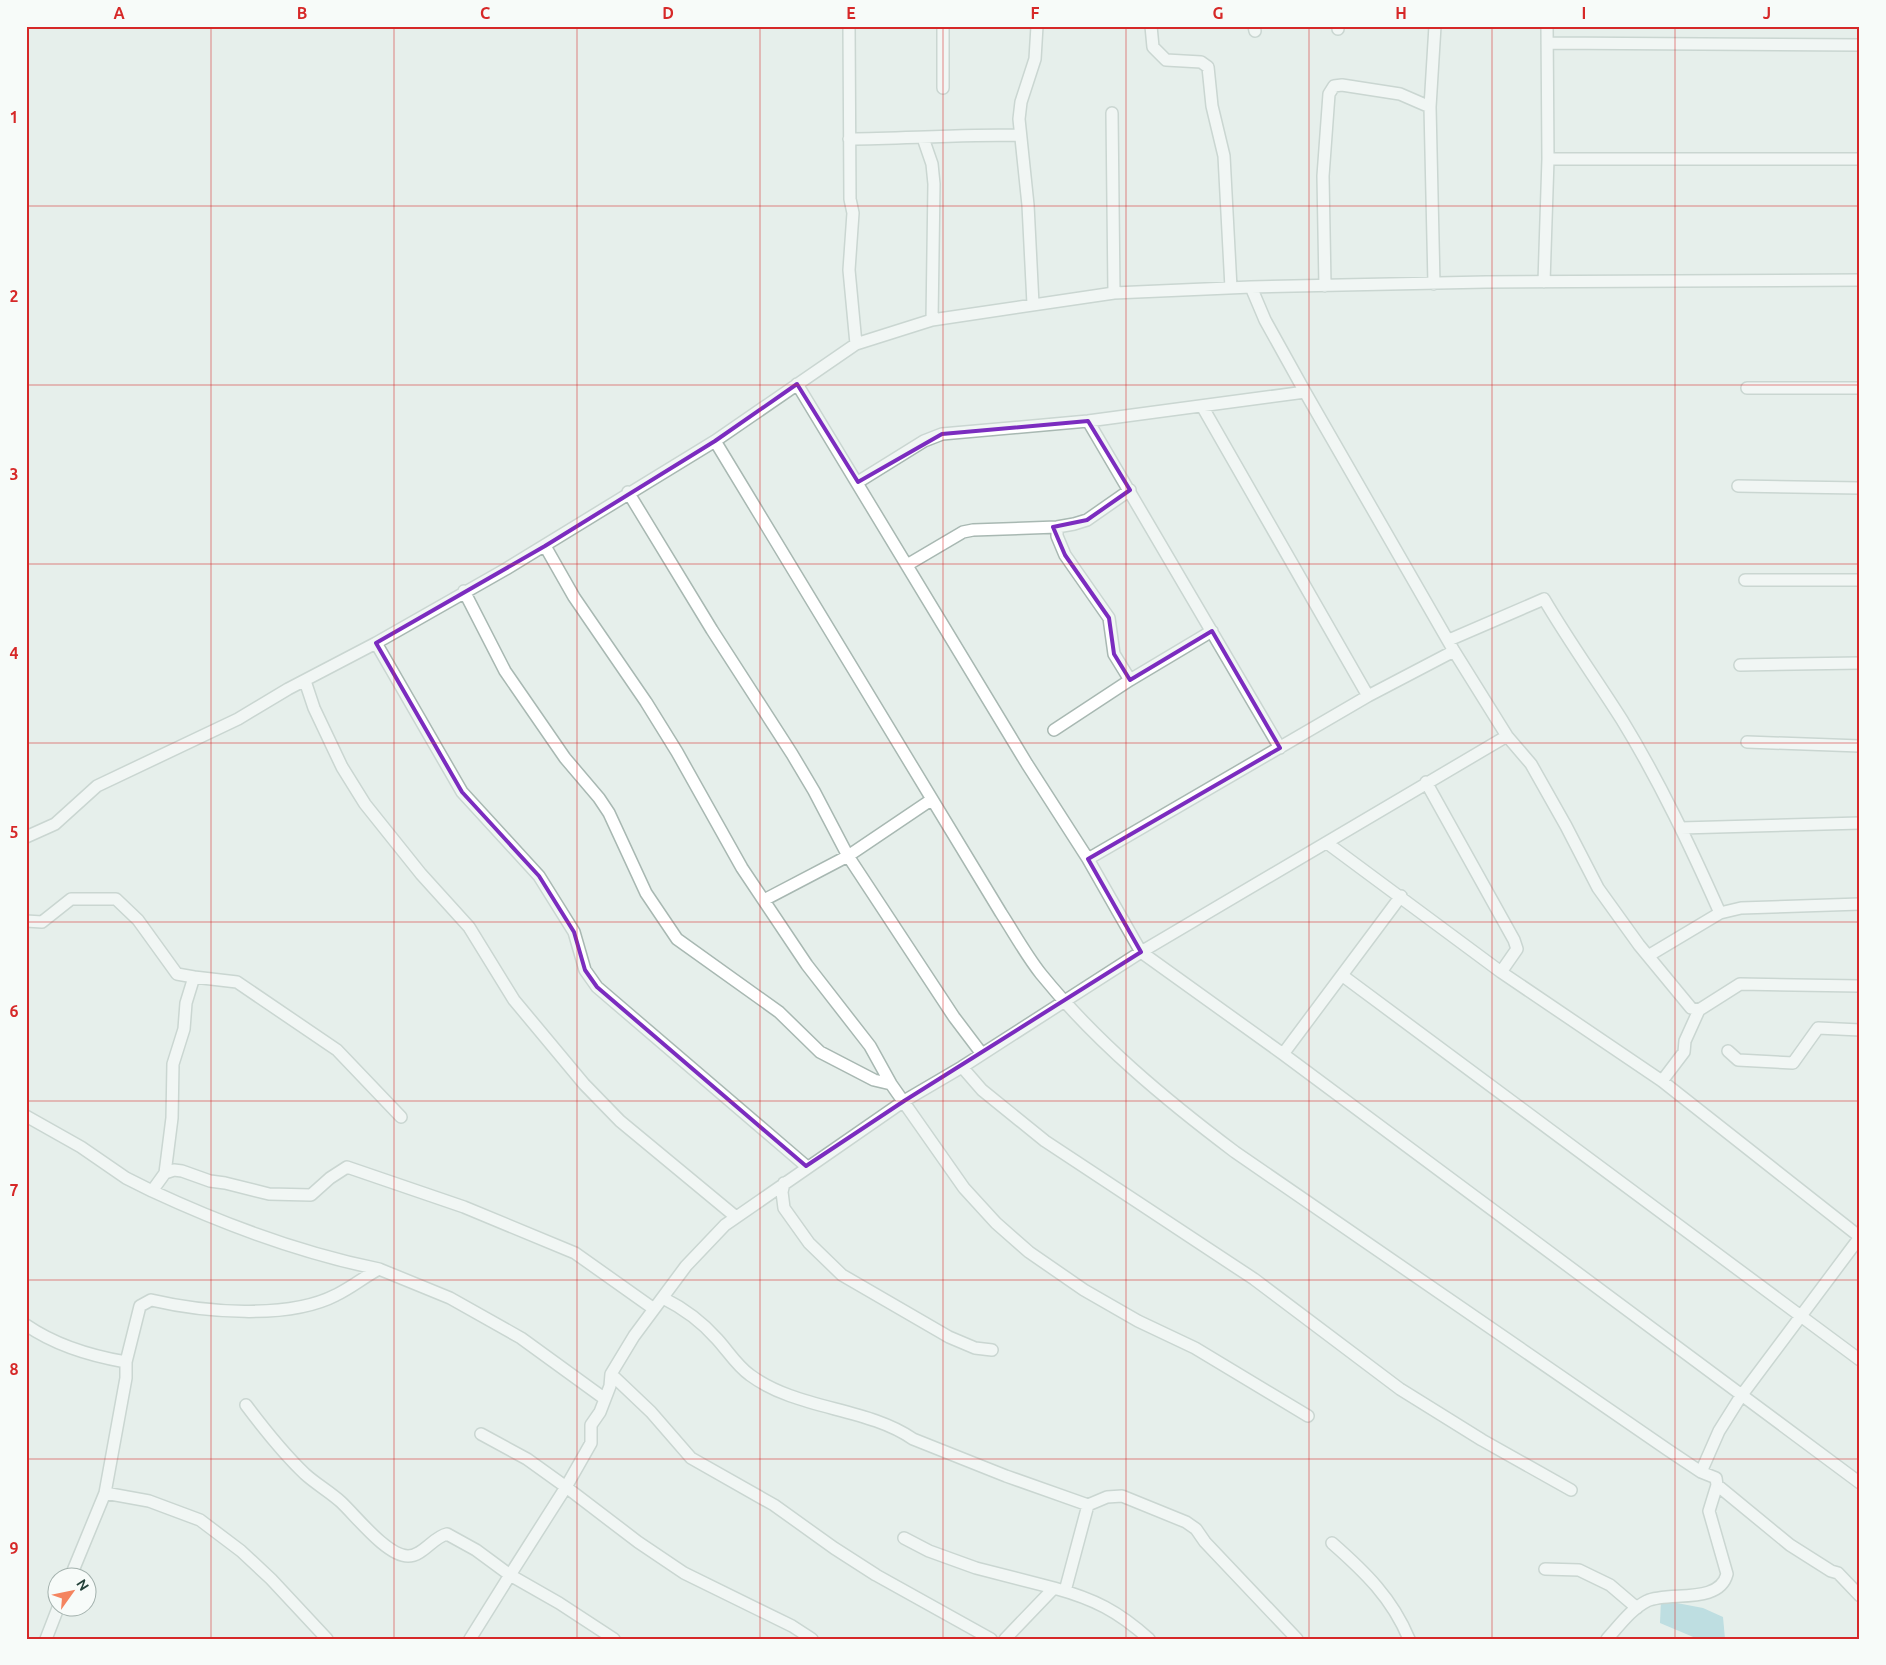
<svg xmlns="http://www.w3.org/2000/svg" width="1886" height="1665" font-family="Ubuntu,sans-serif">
<rect width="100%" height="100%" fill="#e6efeb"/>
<!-- water -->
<path fill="#8ec9d4" d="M 1661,1600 L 1703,1608 L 1723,1617 L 1725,1639 L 1698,1639 L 1660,1623 Z"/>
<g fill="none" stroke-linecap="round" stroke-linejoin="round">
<defs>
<path id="street" d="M 849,26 L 850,199 L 853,213 L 849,270 L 856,344
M 943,26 L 943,88
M 1151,26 L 1153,47 L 1166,60 L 1201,62 L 1208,67 L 1212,106 L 1224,156 L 1231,288
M 1254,26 L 1255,31
M 1338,26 L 1338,29
M 1547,43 L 1860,45
M 1112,113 L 1114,293
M 923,138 L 932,164 L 934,184 L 932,320
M 849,139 C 906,138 963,135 1020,135
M 1548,159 L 1860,159
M 1544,282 L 1548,159 L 1547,26
M 1434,284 L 1430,107 L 1435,26
M 1325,286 L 1323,176 L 1329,94 L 1334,86 L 1342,85 L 1400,94 L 1430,107
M 1251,287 L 1265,320 L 1305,392 L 1454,651 L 1507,736 L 1531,764 L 1566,826 L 1598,888 L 1639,945 L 1691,1008 L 1699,1010 L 1740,984 L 1860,986
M 1033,304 L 1028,205 L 1019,119 L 1021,102 L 1035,59 L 1037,26
M 797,384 L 1027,764 L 1088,859 L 1141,952 L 1283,1054 L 1860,1483
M 1747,388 L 1860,388
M 1202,406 L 1368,696
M 1088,421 L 1280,748
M 715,441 L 1001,913 C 1014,933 1026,955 1041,974 C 1096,1042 1166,1100 1235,1152 L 1668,1450 L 1701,1472 L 1716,1478 L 1717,1485 L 1709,1511 L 1727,1574 C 1719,1605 1669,1591 1647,1601 C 1631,1609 1619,1626 1607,1639
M 858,482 L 924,441 L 942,434 L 1088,421 L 1305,392
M 1738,486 L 1860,488
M 628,492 L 712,630 L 792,754 L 814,791 L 848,856 L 954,1017 L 982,1054
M 1057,527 L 1057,536 L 1065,555 L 1109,618 L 1114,654 L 1130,680
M 545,546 L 574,597 L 646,702 L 677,752 L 742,868 L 807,965 L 870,1046 L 891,1084 L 964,1188 L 996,1223 L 1029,1252 L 1084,1290 L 1138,1321 L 1195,1348 L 1308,1416
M 907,565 L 963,532 L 973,530 L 1057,527 L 1074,524 L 1087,520 L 1130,490
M 1745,580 L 1860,580
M 464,591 L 505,671 L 565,758 L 599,798 L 609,813 L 646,893 L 677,939 L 779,1012 L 820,1052 L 874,1080 L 891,1084
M 1449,640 L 1544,599 C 1568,640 1596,679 1622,720 C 1660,782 1691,848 1720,913 L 1741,908 L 1860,904
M 376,643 L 462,792 L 539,876 L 574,932 L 585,970 L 597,987 L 806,1166
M 1740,665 L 1860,663
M 305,681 L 314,708 L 342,767 L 365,804 L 421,874 L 469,927 L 514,1000 L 584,1084 L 620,1121 L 736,1217
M 1054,730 L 1130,680 L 1212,631
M 1747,742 L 1860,746
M 1426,782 L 1514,940 L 1517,949 L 1501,972
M 1681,828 L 1860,823
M 26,837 L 55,824 L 97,786 L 238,719 L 288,689 L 376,643 L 506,569 L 715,441 L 856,344 L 932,320 L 1114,293 L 1251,287 L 1486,282 L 1860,280
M 1327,843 L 1501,972 L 1662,1081 L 1860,1237
M 1088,859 L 1368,696 L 1454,651
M 764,900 L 848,856 L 931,800
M 26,921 L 42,922 L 71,899 L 116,899 L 138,920 L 177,974 L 194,977
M 1648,956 L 1720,913
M 1343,976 L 1860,1360
M 1728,1051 L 1738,1060 L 1793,1063 L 1818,1028 L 1860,1030
M 1283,1054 L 1401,896
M 962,1067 L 982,1090 L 1045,1141 L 1254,1279 L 1400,1389 L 1482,1440 L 1571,1490
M 1662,1081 L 1684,1052 L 1685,1041 L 1699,1010
M 26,1116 L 81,1147 L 126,1178 L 152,1191 L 165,1173 L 174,1170 L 182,1171 L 210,1181 L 225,1183 L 269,1194 L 311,1195 L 330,1178 L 347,1167 L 464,1207 L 575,1253 L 654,1309
M 165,1173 L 172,1118 L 173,1064 L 184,1029 L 186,1003 L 194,977 L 237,982 L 337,1050 L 401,1117
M 784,1183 L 782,1192 L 784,1208 L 809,1243 L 842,1275 L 949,1337 L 975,1348 L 992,1350
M 152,1191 C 225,1225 300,1253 379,1269
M 663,1298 C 683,1308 702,1322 717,1339 C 728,1351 737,1366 750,1375 C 797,1410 867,1407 913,1439 L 1006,1476 L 1088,1505 L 1107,1497 L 1122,1496 L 1186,1522 L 1196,1529 L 1205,1542 L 1297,1639
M 26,1325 C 55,1345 91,1356 126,1362 L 126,1378 L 105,1493
M 126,1362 L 140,1306 L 151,1300 C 202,1312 288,1320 336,1295 C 351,1288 364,1277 379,1269 L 450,1298 L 521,1338 L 605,1399
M 611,1374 L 651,1412 L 691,1458 L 774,1505 L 834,1548 L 876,1575 L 991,1639
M 246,1405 C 264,1429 283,1453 305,1474 C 316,1484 330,1492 341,1502 C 356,1516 387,1556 408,1556 C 423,1556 433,1537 447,1534 L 476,1550 L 510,1575 L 566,1487 L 638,1542 L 684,1573 L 792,1626 L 812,1639
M 481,1434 L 527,1459 L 566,1487 L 591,1443 L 591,1425 L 600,1412 L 610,1386 L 611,1374 L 634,1336 L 686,1266 L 725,1225 L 904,1101 L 962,1067 L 1141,952 L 1507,736
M 1701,1472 L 1719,1431 L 1741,1396 L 1860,1237
M 1717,1485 L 1790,1545 L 1831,1571 L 1838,1573 L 1860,1596
M 904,1538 L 929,1551 L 976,1568 L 1054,1588
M 1332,1543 C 1365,1572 1392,1598 1409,1639
M 1545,1569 L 1579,1570 L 1610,1585 L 1637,1608
M 70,1578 L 105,1493 L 149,1501 L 200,1520 L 241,1551 L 271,1579 L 327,1639
M 1065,1591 L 1088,1505
M 46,1639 L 58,1608
M 470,1639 L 510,1575 L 559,1603 L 614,1639
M 1005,1639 L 1054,1588 C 1094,1599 1118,1611 1149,1639"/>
</defs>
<!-- street casing -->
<use href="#street" stroke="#a8b8b2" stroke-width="14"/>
<!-- street -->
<use href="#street" stroke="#fff" stroke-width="11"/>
</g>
<!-- marked area -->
<path d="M0 0H1886V1665H0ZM 797,384 L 858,482 L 942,434 L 1088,421 L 1130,490 L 1087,520 L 1053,527 L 1065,555 L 1109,618 L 1114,654 L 1130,680 L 1212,631 L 1280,748 L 1088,859 L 1141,952 L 904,1101 L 806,1166 L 597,987 L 585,970 L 574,932 L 539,876 L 462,792 L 376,643 L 545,546 L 715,441 Z" fill="#e6efeb" fill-opacity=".55" fill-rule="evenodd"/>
<path fill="none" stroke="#7b2cbf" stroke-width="4" stroke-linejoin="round" d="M 797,384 L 858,482 L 942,434 L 1088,421 L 1130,490 L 1087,520 L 1053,527 L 1065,555 L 1109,618 L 1114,654 L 1130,680 L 1212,631 L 1280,748 L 1088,859 L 1141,952 L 904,1101 L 806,1166 L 597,987 L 585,970 L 574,932 L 539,876 L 462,792 L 376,643 L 545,546 L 715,441 Z"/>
<!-- grid -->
<path fill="none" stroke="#d62828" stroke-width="1" stroke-opacity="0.55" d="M 211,26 L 211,1639M 394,26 L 394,1639M 577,26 L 577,1639M 760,26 L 760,1639M 943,26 L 943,1639M 1126,26 L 1126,1639M 1309,26 L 1309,1639M 1492,26 L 1492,1639M 1675,26 L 1675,1639M 26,206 L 1860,206M 26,385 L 1860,385M 26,564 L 1860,564M 26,743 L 1860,743M 26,922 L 1860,922M 26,1101 L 1860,1101M 26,1280 L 1860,1280M 26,1459 L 1860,1459"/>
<!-- border -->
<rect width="1886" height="1665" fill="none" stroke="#f7fbf9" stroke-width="55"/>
<!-- north arrow -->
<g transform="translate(72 1592) rotate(57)"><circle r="24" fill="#f7fbf9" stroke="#a3b1ad"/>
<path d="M0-4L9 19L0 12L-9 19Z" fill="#f4845f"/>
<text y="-8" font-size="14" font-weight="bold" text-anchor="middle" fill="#24423a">N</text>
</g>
<rect x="28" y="28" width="1830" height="1610" fill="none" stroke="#d62828" stroke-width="2"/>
<g font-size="16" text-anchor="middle" font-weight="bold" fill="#d62828">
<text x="119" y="19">A</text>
<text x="302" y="19">B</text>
<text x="485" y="19">C</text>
<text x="668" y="19">D</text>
<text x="851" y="19">E</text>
<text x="1035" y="19">F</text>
<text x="1218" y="19">G</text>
<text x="1401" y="19">H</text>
<text x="1584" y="19">I</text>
<text x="1767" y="19">J</text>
<text x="14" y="123">1</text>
<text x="14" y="302">2</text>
<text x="14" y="480">3</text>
<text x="14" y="659">4</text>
<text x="14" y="838">5</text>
<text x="14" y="1017">6</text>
<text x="14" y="1196">7</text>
<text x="14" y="1375">8</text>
<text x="14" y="1554">9</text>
</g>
</svg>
